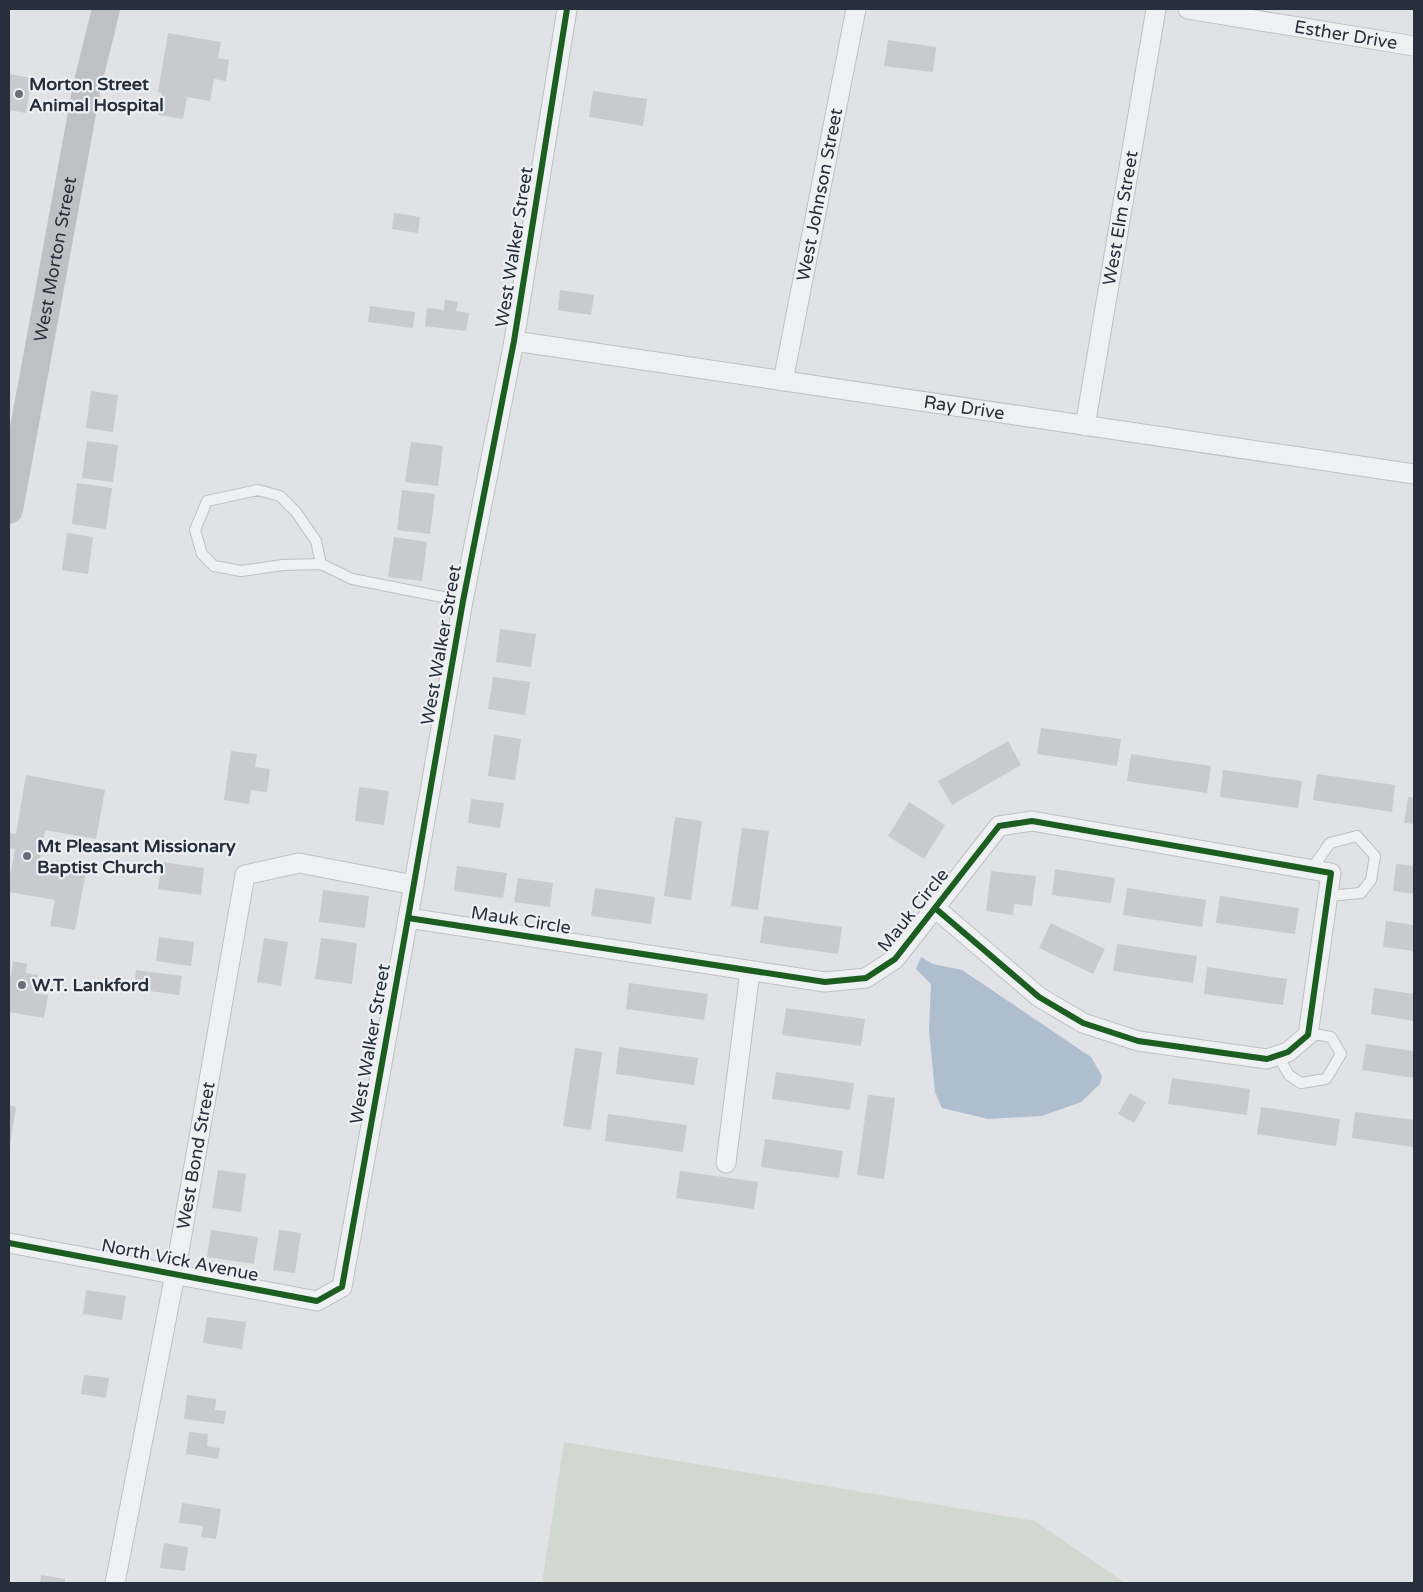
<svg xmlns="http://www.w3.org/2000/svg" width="1423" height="1592" font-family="'Varela Round',sans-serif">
<rect width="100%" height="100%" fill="#e0e2e5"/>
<!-- green -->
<path fill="#d0d8d0" d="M 564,1442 L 1035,1521 L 1125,1583 L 542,1583 Z"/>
<!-- water -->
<path fill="#afbecf" d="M 921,957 L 933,964 L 962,970 L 1091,1057 L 1102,1076 L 1100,1084 L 1081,1102 L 1042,1116 L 988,1119 L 942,1108 L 935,1092 L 929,1030 L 931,984 L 916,969 Z"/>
<!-- building -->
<path fill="#c8cacd" d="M 168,33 L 221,42 L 218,58 L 229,60 L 226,81 L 214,79 L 210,101 L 187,97 L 183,119 L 158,115 L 162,93 L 158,92 Z
M 888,40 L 936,47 L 933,72 L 884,66 Z
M 9,74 L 32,78 L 26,113 L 9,110 Z
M 593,91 L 647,99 L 643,126 L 589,117 Z
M 394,213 L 420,217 L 418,233 L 392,229 Z
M 560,290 L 594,295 L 591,315 L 558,310 Z
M 445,300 L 458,302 L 456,311 L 469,313 L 466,331 L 425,326 L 427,308 L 444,310 Z
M 370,306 L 415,312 L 413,328 L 368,322 Z
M 91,391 L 118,395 L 113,432 L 86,428 Z
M 87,441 L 118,445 L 113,482 L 82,478 Z
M 411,442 L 443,446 L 438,486 L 405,482 Z
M 77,483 L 112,488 L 106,529 L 72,524 Z
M 402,490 L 435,494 L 430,534 L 397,530 Z
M 67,533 L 93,537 L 88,574 L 62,570 Z
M 394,537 L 427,542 L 422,581 L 388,577 Z
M 500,629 L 536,634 L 531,667 L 496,662 Z
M 493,677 L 530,682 L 525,715 L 488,709 Z
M 1041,728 L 1121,739 L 1117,766 L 1037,754 Z
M 494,735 L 521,739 L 515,780 L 488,776 Z
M 1008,741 L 1021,765 L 952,805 L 938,781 Z
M 231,751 L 257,754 L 255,767 L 270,769 L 267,792 L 251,790 L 249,804 L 224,800 Z
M 1131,754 L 1211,766 L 1207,793 L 1127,781 Z
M 1223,770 L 1302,781 L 1298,808 L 1220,797 Z
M 1317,774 L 1395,785 L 1392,812 L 1313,800 Z
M 26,775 L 105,790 L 96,839 L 45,830 L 39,865 L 62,869 L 63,862 L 87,866 L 75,930 L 50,926 L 55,900 L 9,892 L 9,881 L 15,849 L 9,848 L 9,833 L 16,834 Z
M 359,787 L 389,791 L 384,825 L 355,821 Z
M 1408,797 L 1414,798 L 1414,824 L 1404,823 Z
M 471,799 L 504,803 L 500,828 L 468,823 Z
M 909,802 L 945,825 L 924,859 L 888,836 Z
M 675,817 L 702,821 L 691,900 L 664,896 Z
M 742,828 L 769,831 L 758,910 L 731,906 Z
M 162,862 L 204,868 L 201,895 L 158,889 Z
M 1396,864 L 1414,866 L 1414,894 L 1393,891 Z
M 457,866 L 507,873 L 503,898 L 454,891 Z
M 1055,869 L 1115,878 L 1111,903 L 1052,895 Z
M 991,871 L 1036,876 L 1032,906 L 1014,904 L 1013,915 L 986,911 Z
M 518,878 L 553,883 L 550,907 L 514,902 Z
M 595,888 L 655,897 L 651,924 L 591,916 Z
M 1127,888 L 1206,900 L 1202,927 L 1123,915 Z
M 323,890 L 369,896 L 365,928 L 319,922 Z
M 1220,896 L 1299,908 L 1295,934 L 1216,923 Z
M 764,916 L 842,927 L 838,954 L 760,943 Z
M 1386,921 L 1414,925 L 1414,951 L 1383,947 Z
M 1051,923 L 1105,949 L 1093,974 L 1039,948 Z
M 159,937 L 194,942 L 191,966 L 156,961 Z
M 264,938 L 288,942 L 281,986 L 257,982 Z
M 321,938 L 357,943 L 352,984 L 315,979 Z
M 1117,944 L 1197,956 L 1193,983 L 1113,971 Z
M 13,961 L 27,964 L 26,973 L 38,975 L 34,993 L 48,995 L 44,1018 L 9,1012 L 9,976 L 11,976 Z
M 1207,967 L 1287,979 L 1283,1005 L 1204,994 Z
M 136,970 L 182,976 L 179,995 L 134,989 Z
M 629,983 L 708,994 L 704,1020 L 626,1009 Z
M 1374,988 L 1414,994 L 1414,1021 L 1371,1014 Z
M 786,1008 L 865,1019 L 861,1046 L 782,1035 Z
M 1366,1044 L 1414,1051 L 1414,1078 L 1362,1070 Z
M 619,1047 L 698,1058 L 694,1085 L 616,1074 Z
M 575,1048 L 602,1052 L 591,1130 L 563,1126 Z
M 776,1072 L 854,1083 L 850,1110 L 772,1099 Z
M 1172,1078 L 1250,1089 L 1247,1115 L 1168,1104 Z
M 1130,1093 L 1146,1102 L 1134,1123 L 1118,1114 Z
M 868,1095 L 895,1098 L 884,1179 L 857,1175 Z
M 9,1105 L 16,1107 L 10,1145 L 9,1145 Z
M 1261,1107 L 1340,1119 L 1336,1146 L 1257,1134 Z
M 1355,1112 L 1414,1120 L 1414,1147 L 1352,1138 Z
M 608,1114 L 687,1125 L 683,1152 L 605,1141 Z
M 765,1139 L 843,1151 L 839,1178 L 761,1167 Z
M 218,1170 L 246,1174 L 241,1212 L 212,1208 Z
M 680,1171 L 758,1182 L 754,1209 L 676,1198 Z
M 211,1230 L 258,1237 L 254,1264 L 207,1257 Z
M 279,1230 L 301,1233 L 295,1273 L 273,1270 Z
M 86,1290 L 126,1296 L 122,1320 L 83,1314 Z
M 207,1317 L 246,1322 L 242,1349 L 203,1343 Z
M 84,1375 L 109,1378 L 106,1398 L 81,1394 Z
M 187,1395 L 216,1399 L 215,1410 L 226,1411 L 224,1424 L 184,1419 Z
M 189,1432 L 208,1434 L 207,1446 L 220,1448 L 218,1459 L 186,1454 Z
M 182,1503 L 221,1509 L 216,1539 L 201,1537 L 203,1526 L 179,1523 Z
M 164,1543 L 188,1547 L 185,1571 L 160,1568 Z
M 41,1575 L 65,1579 L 65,1583 L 40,1583 Z"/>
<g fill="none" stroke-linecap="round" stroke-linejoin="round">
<defs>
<path id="service" d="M 321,564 L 283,565 L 241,571 L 214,566 L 202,554 L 195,530 L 207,501 L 258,490 L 280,496 L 296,512 L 316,541 L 321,564 L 352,579 L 463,601
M 1311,870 L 1330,843 L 1357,836 L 1375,856 L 1371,880 L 1361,893 L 1327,896
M 1278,1056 L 1289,1075 L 1301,1083 L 1326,1079 L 1341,1054 L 1331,1037 L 1308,1033"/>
<g id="minor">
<path id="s1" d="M 1188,9 L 1414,46"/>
<path id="s2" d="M 514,341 L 1414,474"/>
<path id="s3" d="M 783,381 L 856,9"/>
<path id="s4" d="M 1085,426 L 1156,9"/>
<path d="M 408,918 L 825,982 L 866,978 L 895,959 L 999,826 L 1032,821 L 1331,873 L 1308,1035 L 1288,1052 L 1267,1059 L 1138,1041 L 1083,1023 L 1039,997 L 935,908"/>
<path d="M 726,1163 L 750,971"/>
<path d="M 9,1243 L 317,1301 L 342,1287 L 408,918 L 463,601 L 514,341 L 567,9"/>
<path id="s5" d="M 115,1583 L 175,1274 L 245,875 L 299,863 L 414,885"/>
</g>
</defs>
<!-- service casing -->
<use href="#service" stroke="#bec0c3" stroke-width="12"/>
<!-- minor casing -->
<use href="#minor" stroke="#bec0c3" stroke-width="21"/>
<!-- service -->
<use href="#service" stroke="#eff0f1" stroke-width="10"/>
<!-- minor -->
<use href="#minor" stroke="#eff0f1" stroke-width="19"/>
<!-- secondary -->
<path stroke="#bec0c4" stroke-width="28" id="s6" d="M 9,510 L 87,86 L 106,9"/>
<defs>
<path id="cycleway" d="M 408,918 L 825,982 L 866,978 L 895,959 L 999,826 L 1032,821 L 1331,873 L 1308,1035 L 1288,1052 L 1267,1059 L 1138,1041 L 1083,1023 L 1039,997 L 935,908
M 9,1243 L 317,1301 L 342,1287 L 408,918 L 463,601 L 514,341 L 567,9"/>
</defs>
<!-- cycleway casing -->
<use href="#cycleway" stroke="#edf0f4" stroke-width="9"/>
<!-- cycleway -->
<use href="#cycleway" stroke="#1b5e20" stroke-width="6"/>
</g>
<!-- markers -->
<g fill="#686e77" stroke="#edf0f4" stroke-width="2">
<circle cx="19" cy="94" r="5"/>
<circle cx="27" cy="856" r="5"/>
<circle cx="22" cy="985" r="5"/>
</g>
<g text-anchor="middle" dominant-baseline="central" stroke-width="4.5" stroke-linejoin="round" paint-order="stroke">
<!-- street labels -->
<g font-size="18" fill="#282f3c" stroke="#edf0f4">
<text stroke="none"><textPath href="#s1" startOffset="160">Esther Drive</textPath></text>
<text stroke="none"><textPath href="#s3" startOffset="190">West Johnson Street</textPath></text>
<text stroke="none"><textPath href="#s4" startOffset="211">West Elm Street</textPath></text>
<text transform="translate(514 247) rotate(-81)">West Walker Street</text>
<text stroke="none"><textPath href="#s6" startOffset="255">West Morton Street</textPath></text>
<text stroke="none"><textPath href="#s2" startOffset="455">Ray Drive</textPath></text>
<text transform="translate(441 645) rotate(-80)">West Walker Street</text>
<text transform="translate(913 910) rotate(-51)">Mauk Circle</text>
<text transform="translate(521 920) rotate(9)">Mauk Circle</text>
<text transform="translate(370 1044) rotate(-80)">West Walker Street</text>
<text stroke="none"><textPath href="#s5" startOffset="435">West Bond Street</textPath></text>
<text transform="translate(180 1260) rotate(11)">North Vick Avenue</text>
</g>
<!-- poi labels -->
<g font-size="18" font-weight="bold" fill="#282f3c" stroke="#edf0f4" text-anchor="start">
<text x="29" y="84">Morton Street<tspan x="29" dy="21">Animal Hospital</tspan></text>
<text x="37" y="846">Mt Pleasant Missionary<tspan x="37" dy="21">Baptist Church</tspan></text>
<text x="32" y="985">W.T. Lankford</text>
</g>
</g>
<!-- border -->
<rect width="1423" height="1592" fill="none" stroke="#282f3c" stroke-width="20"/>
</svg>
